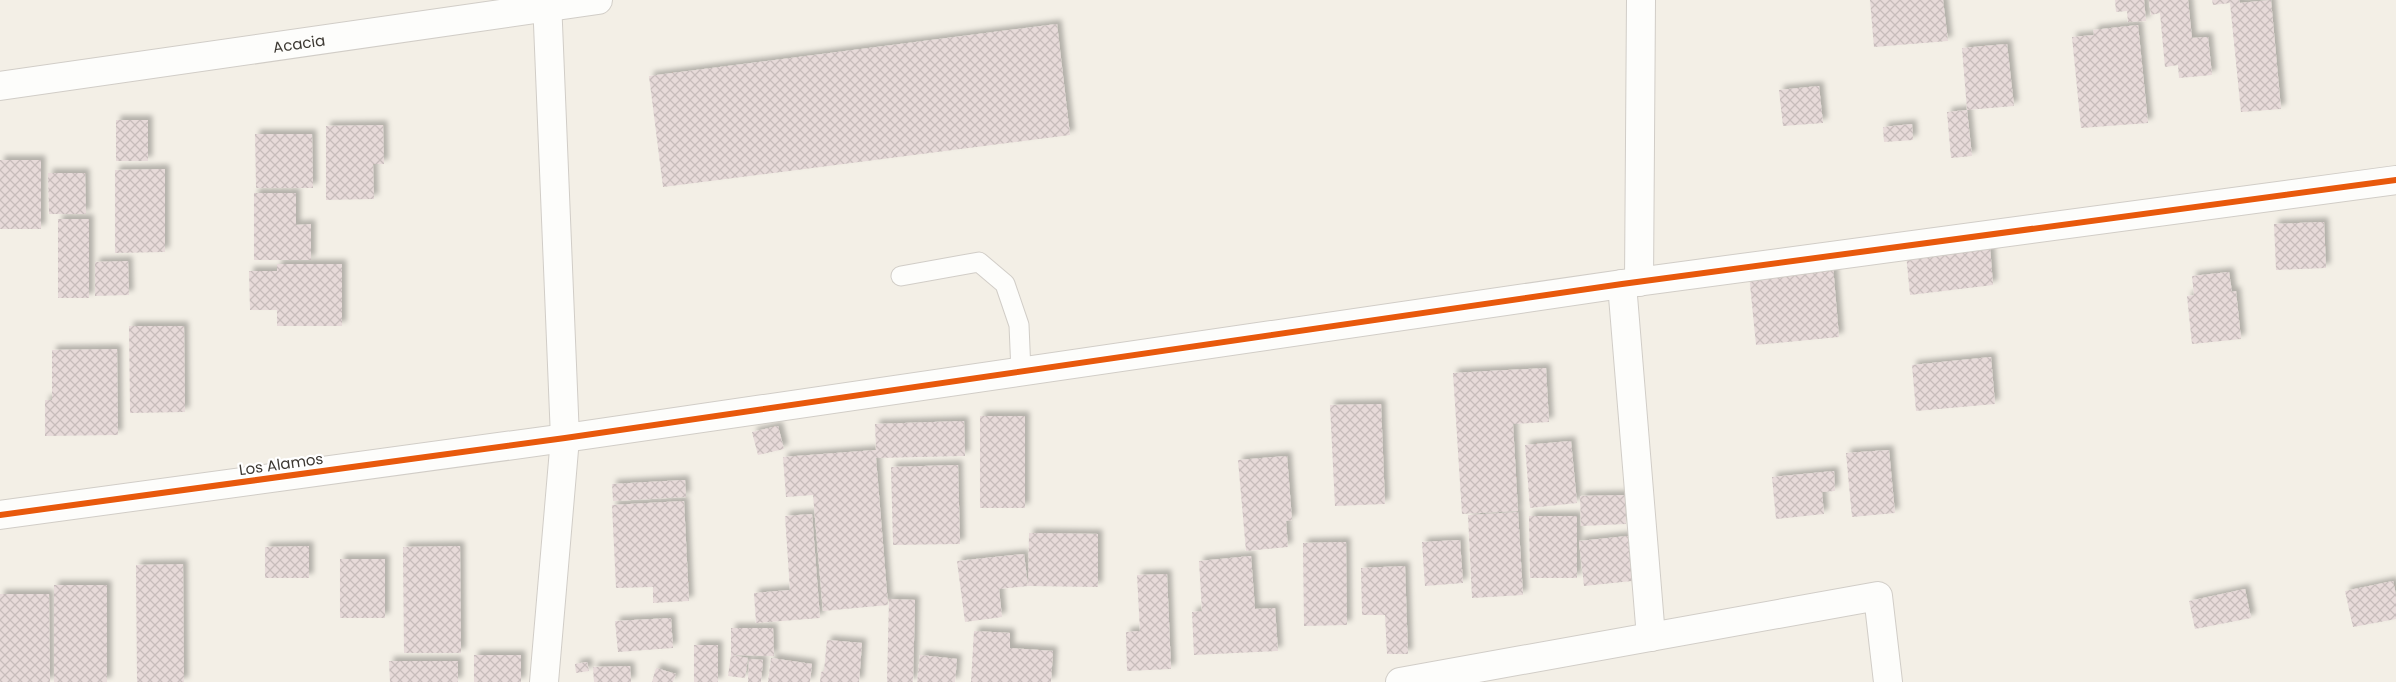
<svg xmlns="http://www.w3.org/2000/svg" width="2396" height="682" font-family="Poppins,sans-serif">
<defs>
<pattern id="building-cross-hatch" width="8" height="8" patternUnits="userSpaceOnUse" patternTransform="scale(1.25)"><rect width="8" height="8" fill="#e7dad9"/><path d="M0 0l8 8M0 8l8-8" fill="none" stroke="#c7bcbb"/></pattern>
<filter id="shadow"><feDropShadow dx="4.5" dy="-4.5" stdDeviation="2.5" flood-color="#0004"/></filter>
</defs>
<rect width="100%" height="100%" fill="#f3efe6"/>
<!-- building -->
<path fill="url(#building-cross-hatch)" filter="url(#shadow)" d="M 1870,0 L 1943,0 L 1948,41 L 1874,47 Z
M 2115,0 L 2144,0 L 2146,21 L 2128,22 L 2127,11 L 2116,12 Z
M 2149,0 L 2188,0 L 2192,38 L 2208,37 L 2212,75 L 2179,78 L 2178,65 L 2165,67 L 2160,13 L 2151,15 Z
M 2212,0 L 2239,0 L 2240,3 L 2271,0 L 2281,109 L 2241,112 L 2230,3 L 2213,5 Z
M 1057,24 L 1070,135 L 663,187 L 649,76 Z
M 2138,25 L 2148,123 L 2081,128 L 2072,37 L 2094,35 L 2093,30 Z
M 2007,44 L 2014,106 L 1967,110 L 1972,156 L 1951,158 L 1947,112 L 1967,110 L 1962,48 Z
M 1819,86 L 1823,123 L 1783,126 L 1779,90 Z
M 116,120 L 148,120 L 148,161 L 116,161 Z
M 1912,124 L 1913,140 L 1884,142 L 1883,127 Z
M 383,125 L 384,164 L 373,164 L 374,199 L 326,200 L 326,126 Z
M 255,134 L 312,134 L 313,188 L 256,188 Z
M 0,160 L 41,160 L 41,229 L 0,229 Z
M 165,169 L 165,252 L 115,253 L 115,170 Z
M 48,173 L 85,173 L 86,214 L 49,214 Z
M 254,193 L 296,193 L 296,225 L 311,224 L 311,260 L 254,260 Z
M 58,219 L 89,219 L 89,298 L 58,298 Z
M 2324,222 L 2326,268 L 2276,270 L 2274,224 Z
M 1990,246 L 1993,285 L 1910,295 L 1906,254 Z
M 128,261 L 129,295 L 95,296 L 95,262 Z
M 277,264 L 342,264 L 342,326 L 277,326 L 277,310 L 250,310 L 249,271 L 277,271 Z
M 1833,266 L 1839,337 L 1756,345 L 1749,274 Z
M 2229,272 L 2232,292 L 2236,291 L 2241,339 L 2192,344 L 2187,296 L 2194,295 L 2192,276 Z
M 129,326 L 184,326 L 185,412 L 130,413 Z
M 117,349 L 118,435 L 45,436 L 45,400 L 52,400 L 52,350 Z
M 1991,357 L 1995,404 L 1916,411 L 1912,365 Z
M 1546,368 L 1549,422 L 1513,424 L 1518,511 L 1462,514 L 1453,373 Z
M 1381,404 L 1385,504 L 1335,506 L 1330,405 Z
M 980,416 L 1025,416 L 1025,508 L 980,508 Z
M 964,421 L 965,456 L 876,458 L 888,605 L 823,611 L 813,495 L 786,497 L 783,457 L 876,450 L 875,424 Z
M 778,426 L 784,449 L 758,455 L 752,432 Z
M 1571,441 L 1577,503 L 1530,508 L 1525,445 Z
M 1889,450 L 1895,513 L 1852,517 L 1846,453 Z
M 1287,456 L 1292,520 L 1286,521 L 1288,547 L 1246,551 L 1238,460 Z
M 958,465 L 960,544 L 893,545 L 891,467 Z
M 1834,471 L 1835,491 L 1822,492 L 1824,514 L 1776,519 L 1772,477 Z
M 685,480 L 686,497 L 613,501 L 612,484 Z
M 1625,495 L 1626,524 L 1581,526 L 1580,496 Z
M 684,501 L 689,601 L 653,603 L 653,587 L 616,588 L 612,505 Z
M 1518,512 L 1523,595 L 1472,598 L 1468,515 Z
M 812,514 L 820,618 L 756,623 L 754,593 L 790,590 L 785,516 Z
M 1529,516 L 1577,516 L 1577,578 L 1530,578 Z
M 1029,533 L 1098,534 L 1098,587 L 1028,586 Z
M 1628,536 L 1632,581 L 1584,586 L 1579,541 Z
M 1460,540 L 1463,583 L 1425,586 L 1422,542 Z
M 1346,542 L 1347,625 L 1304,626 L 1303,543 Z
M 309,546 L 309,578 L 265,578 L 265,547 Z
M 460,546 L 461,653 L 404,653 L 403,547 Z
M 1024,554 L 1028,586 L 999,589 L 1002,617 L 965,622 L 957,561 Z
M 1251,556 L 1255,609 L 1275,608 L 1278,651 L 1194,655 L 1192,612 L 1202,611 L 1199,561 Z
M 340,559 L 385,559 L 385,618 L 340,618 Z
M 183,564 L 184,682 L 137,682 L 136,565 Z
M 1405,566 L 1408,654 L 1387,654 L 1385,615 L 1362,615 L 1361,568 Z
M 1167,574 L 1171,669 L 1127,671 L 1126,632 L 1140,631 L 1137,575 Z
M 2393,581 L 2396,595 L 2396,619 L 2353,627 L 2345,591 Z
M 54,585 L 107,585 L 107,682 L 54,682 Z
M 2245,589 L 2251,618 L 2195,629 L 2189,601 Z
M 0,594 L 49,594 L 50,682 L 0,682 Z
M 889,599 L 915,600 L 913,682 L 887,682 Z
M 671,618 L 673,648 L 618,652 L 615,621 Z
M 731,628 L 773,628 L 774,656 L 731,655 Z
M 974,631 L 1010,633 L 1010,648 L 1053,651 L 1051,682 L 971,682 Z
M 827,640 L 862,643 L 859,682 L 820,682 L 821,672 L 824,671 Z
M 694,645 L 718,645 L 718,682 L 694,682 Z
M 474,655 L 521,655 L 521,682 L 474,682 Z
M 731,655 L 748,658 L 745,678 L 728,676 Z
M 920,655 L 957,659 L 955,682 L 917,682 Z
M 771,658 L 812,664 L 810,682 L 768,682 Z
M 749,659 L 763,660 L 761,682 L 748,682 Z
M 389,661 L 458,661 L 458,682 L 390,682 Z
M 587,662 L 589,671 L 576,673 L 575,664 Z
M 630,666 L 631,682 L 594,682 L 593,667 Z
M 656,668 L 676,674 L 673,682 L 652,682 Z"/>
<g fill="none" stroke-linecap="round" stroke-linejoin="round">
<defs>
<path id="lane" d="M 901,276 L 979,262 L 1005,284 L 1019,325 L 1021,372"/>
<g id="street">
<path id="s1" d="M 0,86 L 598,0"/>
<path d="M 1639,282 L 1641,0"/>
<path d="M 1622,284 L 1651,637"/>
<path d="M 0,515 L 565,438 L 1622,284 L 2396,180"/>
<path d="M 544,682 L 565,438 L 547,0"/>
<path d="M 1400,682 L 1878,596 L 1888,682"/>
</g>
</defs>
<!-- lane casing -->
<use href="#lane" stroke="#d1cdc7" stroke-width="21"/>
<!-- street casing -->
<use href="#street" stroke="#d1cdc7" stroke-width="30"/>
<!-- lane -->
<use href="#lane" stroke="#fdfdfb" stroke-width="19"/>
<!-- street -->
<use href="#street" stroke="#fdfdfb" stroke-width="28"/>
<defs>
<path id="cycleway" d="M 0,515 L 565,438 L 1622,284 L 2396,180"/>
</defs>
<!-- cycleway casing -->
<use href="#cycleway" stroke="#fff" stroke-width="9"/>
<!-- cycleway -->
<use href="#cycleway" stroke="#e8590c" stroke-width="6"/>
</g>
<g text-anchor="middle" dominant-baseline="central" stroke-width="4.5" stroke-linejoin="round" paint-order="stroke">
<!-- street labels -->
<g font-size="15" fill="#3d3933" stroke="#fff">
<text stroke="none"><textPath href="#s1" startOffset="302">Acacia</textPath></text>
<text transform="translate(281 464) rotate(-8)">Los Alamos</text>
</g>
</g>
</svg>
